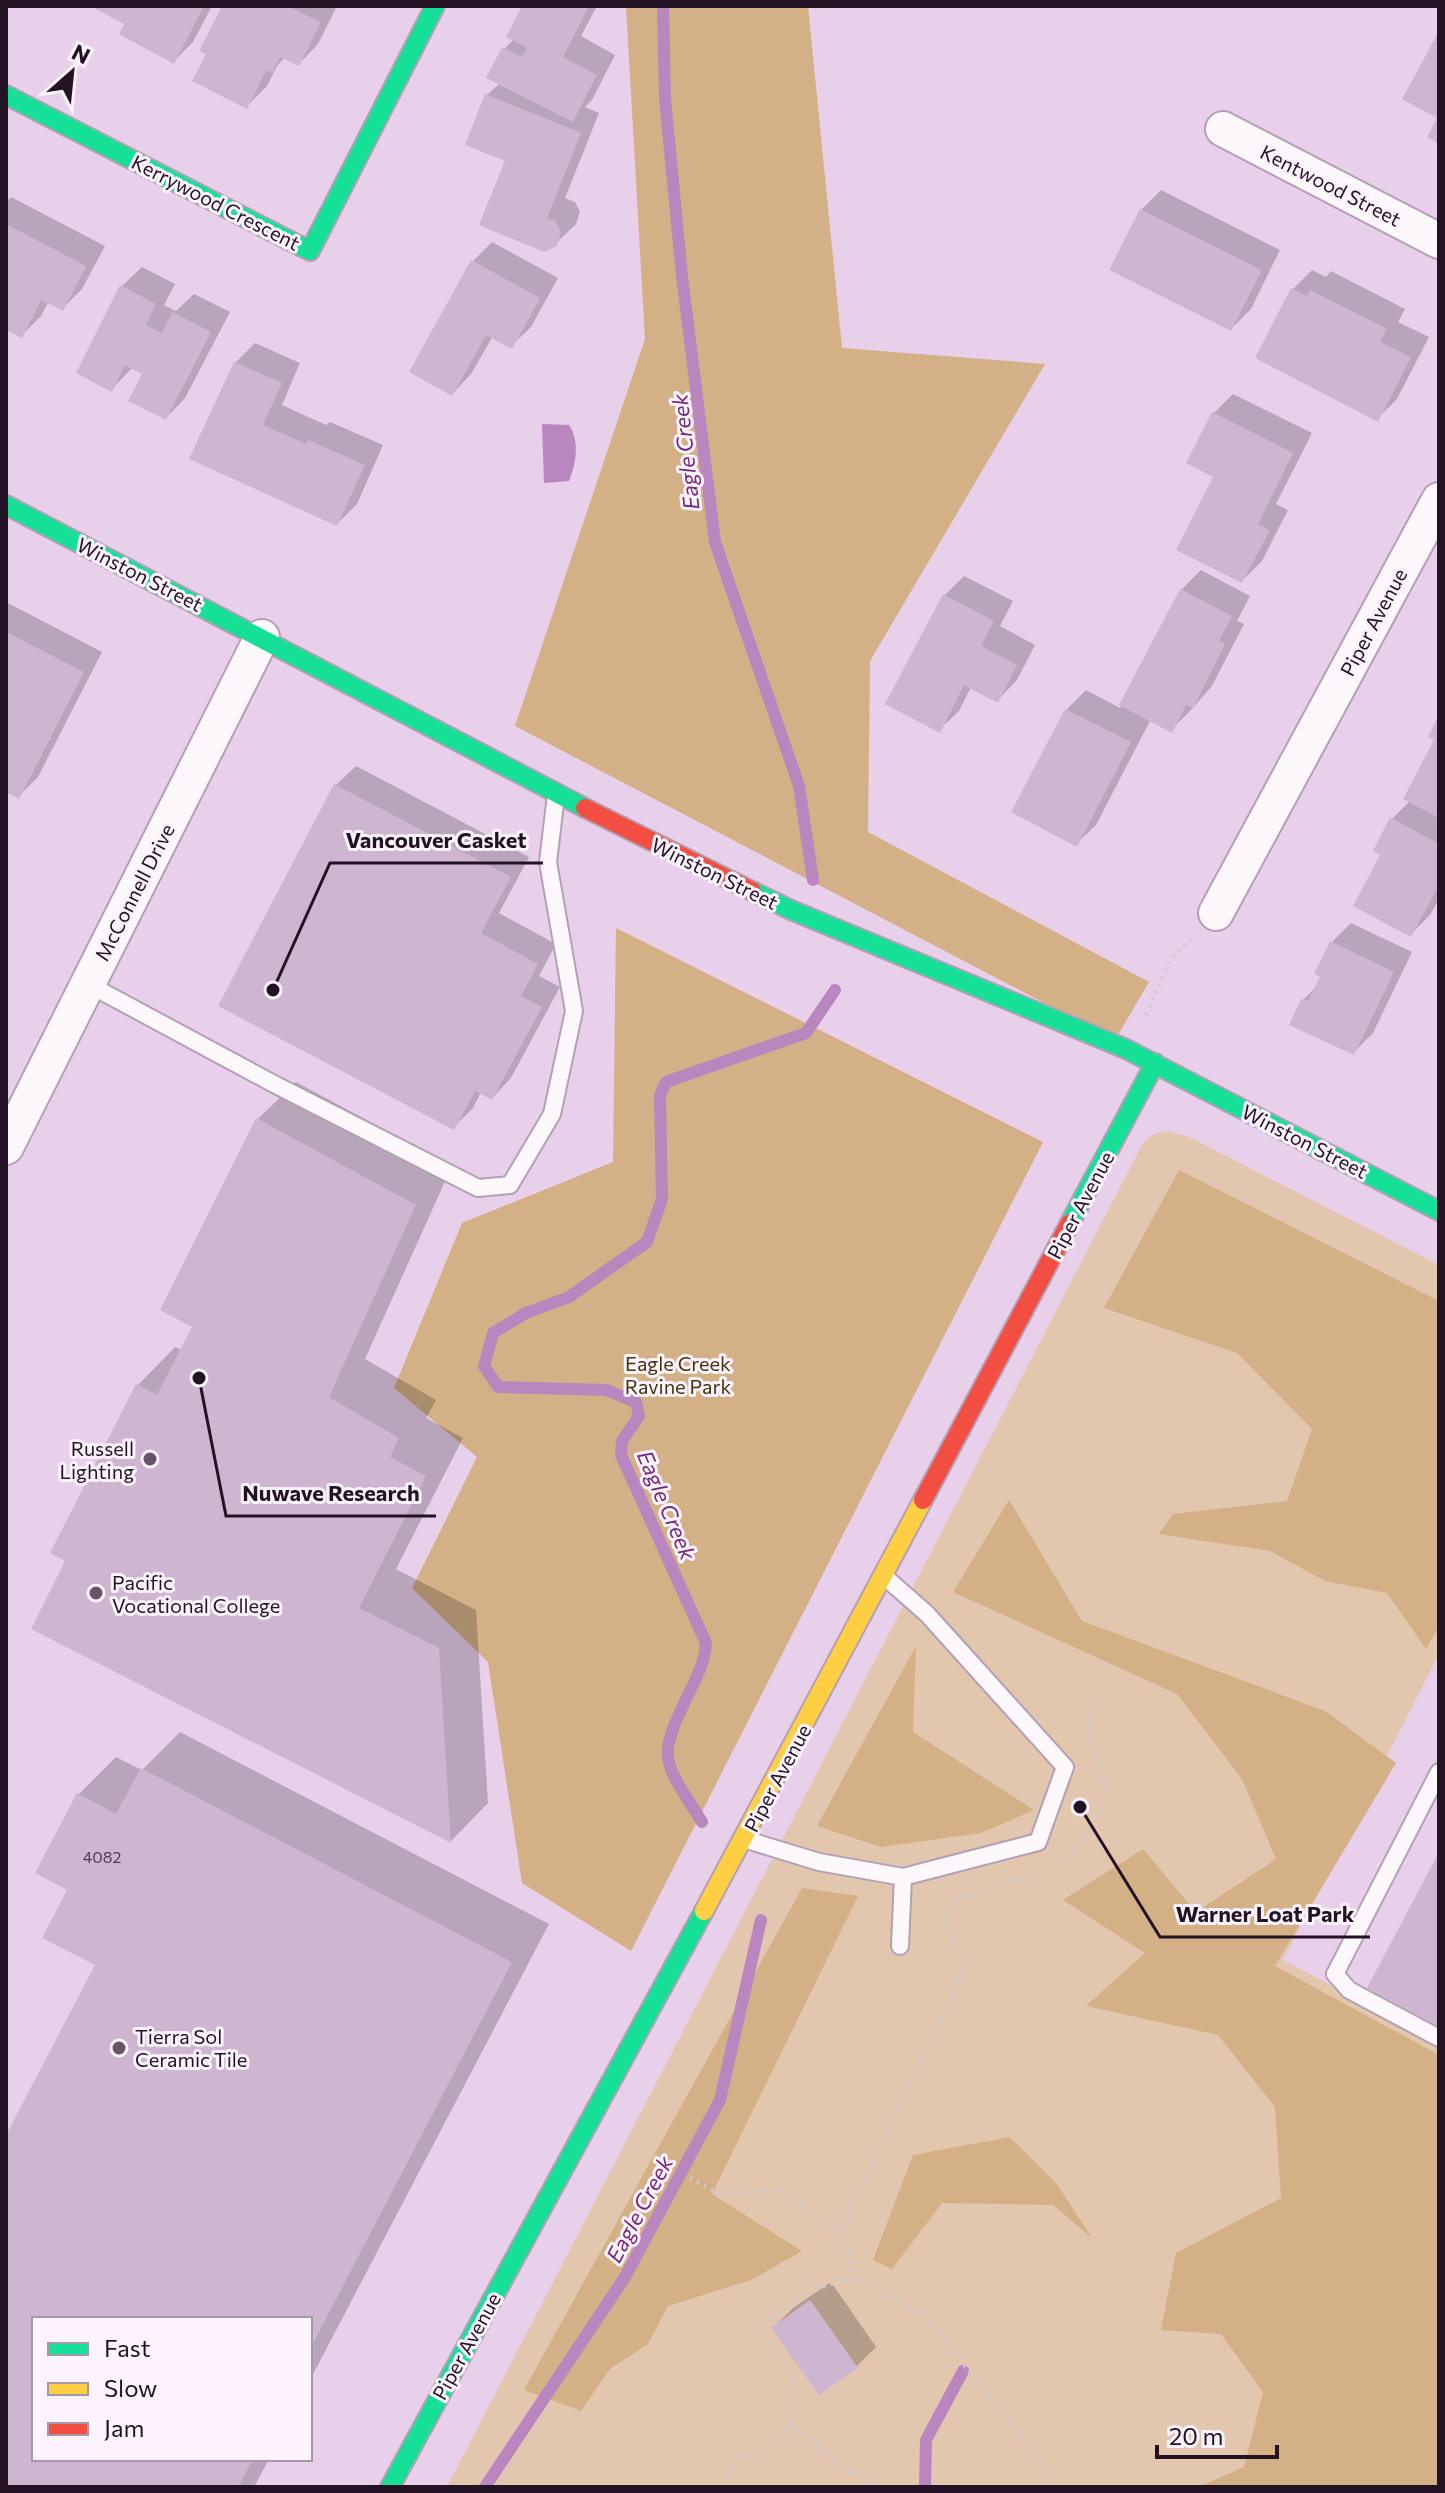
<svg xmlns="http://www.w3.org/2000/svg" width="1445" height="2493" font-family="Commissioner,sans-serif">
<rect width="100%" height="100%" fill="#e8cfea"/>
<!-- green -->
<path fill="#e2c6ae" d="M 1164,1131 L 1187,1136 L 1439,1265 L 1439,1654 L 1283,1960 L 1439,2042 L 1439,2487 L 447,2487 L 1143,1143 L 1154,1134 Z"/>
<!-- forest -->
<path fill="#d3b086" d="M 626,6 L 808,6 L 842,348 L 1045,364 L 870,661 L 868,832 L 1149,982 L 1115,1040 L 515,726 L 645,339 Z
M 616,928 L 1043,1142 L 631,1951 L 522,1883 L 488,1662 L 412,1588 L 477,1457 L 394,1388 L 462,1223 L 613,1162 Z
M 1179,1170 L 1439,1301 L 1439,1626 L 1426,1649 L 1387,1593 L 1325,1581 L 1270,1551 L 1159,1534 L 1173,1514 L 1287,1501 L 1312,1429 L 1237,1353 L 1104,1308 Z
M 1009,1500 L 1082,1621 L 1325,1711 L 1396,1763 L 1275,1966 L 1439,2055 L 1439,2487 L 1198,2487 L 1244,2467 L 1263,2392 L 1221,2334 L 1161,2330 L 1176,2253 L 1281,2198 L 1275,2107 L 1218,2035 L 1086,2006 L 1145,1953 L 1063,1900 L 1143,1849 L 1196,1912 L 1276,1859 L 1242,1779 L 1177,1694 L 953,1592 Z
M 916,1646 L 913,1732 L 1034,1810 L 981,1833 L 881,1847 L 817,1826 Z
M 802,1888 L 858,1896 L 712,2194 L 802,2251 L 751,2280 L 668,2306 L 648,2344 L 610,2369 L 581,2411 L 524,2390 Z
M 1010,2137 L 1056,2183 L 1092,2238 L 1053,2205 L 942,2203 L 892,2269 L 873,2260 L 913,2155 Z"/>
<!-- water -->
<path fill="#ba86bf" d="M 542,424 L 569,425 C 580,441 576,464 569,481 L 544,483 Z"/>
<!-- shadow -->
<path fill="#0003" d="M 94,6 L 212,6 L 193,42 L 174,61 L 127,23 Z
M 224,6 L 337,6 L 318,44 L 299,64 L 285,57 L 277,66 L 267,86 L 247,106 L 208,54 Z
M 524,6 L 597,6 L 581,36 L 615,55 L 592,100 L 585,107 L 599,113 L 565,198 L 575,202 L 580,212 L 576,224 L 555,244 L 507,160 L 487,95 L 500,83 L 504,49 L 514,39 Z
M 1161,190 L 1280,250 L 1251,309 L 1231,329 L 1141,210 Z
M 11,197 L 105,246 L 82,289 L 63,308 L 49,301 L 41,316 L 21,336 L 6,328 L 6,202 Z
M 492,242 L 558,278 L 531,327 L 511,346 L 493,336 L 471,374 L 452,394 L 473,261 Z
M 142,267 L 175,284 L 164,305 L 176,311 L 194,294 L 230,312 L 185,398 L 166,418 L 145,374 L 133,367 L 112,389 L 122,286 Z
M 1312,270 L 1326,277 L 1331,271 L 1405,309 L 1398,322 L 1429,337 L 1397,399 L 1377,419 L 1293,289 Z
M 255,343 L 300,363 L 282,405 L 326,425 L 330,422 L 383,445 L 357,504 L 337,524 L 192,458 L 235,363 Z
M 1233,394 L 1312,433 L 1276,504 L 1288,510 L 1262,561 L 1242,581 L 1216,476 L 1214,413 Z
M 1201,570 L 1250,596 L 1237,621 L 1244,624 L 1212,686 L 1191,710 L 1171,730 L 1151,719 L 1096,825 L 1076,844 L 1066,710 L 1086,690 L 1120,708 L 1181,590 Z
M 964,576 L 1013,601 L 1000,626 L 1035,645 L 1017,680 L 998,700 L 971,687 L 959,711 L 939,730 L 945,595 Z
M 6,602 L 102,652 L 38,777 L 19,796 L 6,790 Z
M 1439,719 L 1439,899 L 1430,915 L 1410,935 L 1383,854 L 1392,819 L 1410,801 L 1437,739 Z
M 356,766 L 529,857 L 499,913 L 556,944 L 539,976 L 560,987 L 511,1078 L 492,1098 L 481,1092 L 473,1108 L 453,1128 L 336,785 Z
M 1351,923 L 1412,952 L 1373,1033 L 1353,1053 L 1303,1000 L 1319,984 L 1332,942 Z
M 296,1082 L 452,1166 L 365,1359 L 436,1400 L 426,1418 L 463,1438 L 396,1569 L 476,1610 L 488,1803 L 451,1841 L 68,1560 L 138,1385 L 175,1347 L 182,1350 L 195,1326 L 258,1119 Z
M 180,1732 L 549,1924 L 310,2380 L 310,2319 L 34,2319 L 34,2459 L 269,2459 L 254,2487 L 6,2487 L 6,2139 L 97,1964 L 70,1889 L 78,1795 L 116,1757 L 142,1770 Z
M 831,2282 L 876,2347 L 857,2366 L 819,2393 L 773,2328 L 793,2308 Z"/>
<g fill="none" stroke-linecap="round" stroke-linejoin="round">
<!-- stream -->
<path stroke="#ba86bf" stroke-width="12" d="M 663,6 L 665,98 L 682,276 L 715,542 L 799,786 L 813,880
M 702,1822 C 662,1758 656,1761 690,1691 C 698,1675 705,1661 706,1643 L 621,1455 L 622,1441 L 639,1416 L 636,1402 L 606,1390 L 498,1387 L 484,1366 L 493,1333 L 526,1313 L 569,1297 L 647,1242 L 662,1199 L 660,1095 L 666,1082 L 806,1033 L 835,990
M 485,2487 L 625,2277 L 720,2100 L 761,1920
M 925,2487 L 926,2440 L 963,2371"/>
</g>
<!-- building -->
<path fill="#ceb6d0" d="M 90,6 L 204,6 L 174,64 L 119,34 L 124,24 Z
M 222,6 L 287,6 L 321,22 L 299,66 L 280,57 L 272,73 L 266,70 L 247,109 L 192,81 L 206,54 L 199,51 Z
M 522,6 L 589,6 L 563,57 L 597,75 L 573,122 L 486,78 L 502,47 L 522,57 L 527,48 L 506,37 Z
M 1439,31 L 1439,144 L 1427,137 L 1437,118 L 1402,99 Z
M 485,94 L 581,133 L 547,218 L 555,221 L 561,232 L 557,246 L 544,252 L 479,225 L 505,161 L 465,145 Z
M 1140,209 L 1262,270 L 1231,331 L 1109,270 Z
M 6,224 L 86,266 L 63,311 L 41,300 L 22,338 L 6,330 Z
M 471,260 L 540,298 L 512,349 L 486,335 L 452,396 L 409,372 Z
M 120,285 L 156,304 L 146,325 L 162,333 L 172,312 L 211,332 L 166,420 L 128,401 L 142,374 L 125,365 L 112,392 L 76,373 Z
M 1291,288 L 1307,296 L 1310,290 L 1387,329 L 1380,342 L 1411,357 L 1378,422 L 1255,358 Z
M 234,362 L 282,383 L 263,425 L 306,444 L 308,440 L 365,465 L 337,526 L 189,459 Z
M 1212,412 L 1293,453 L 1258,524 L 1270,530 L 1242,583 L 1176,550 L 1213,477 L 1186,463 Z
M 1180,589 L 1232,616 L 1219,641 L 1225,644 L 1193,708 L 1186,705 L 1172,733 L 1119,705 Z
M 943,594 L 994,621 L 981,646 L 1017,665 L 998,703 L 964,685 L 940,733 L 885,704 Z
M 6,632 L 84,672 L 19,799 L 6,792 Z
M 1065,709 L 1131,742 L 1077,847 L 1011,812 Z
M 1439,715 L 1439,818 L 1403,799 L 1434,740 L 1428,737 Z
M 334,784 L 511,877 L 481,933 L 538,964 L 521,996 L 542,1007 L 492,1100 L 475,1091 L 454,1130 L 218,1006 Z
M 1390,817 L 1439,844 L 1439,885 L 1411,937 L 1353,906 L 1380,855 L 1373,851 Z
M 1330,941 L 1394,972 L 1354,1055 L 1289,1025 L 1301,999 L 1308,1001 L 1320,977 L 1314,974 Z
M 256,1118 L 416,1205 L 329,1397 L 399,1438 L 390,1457 L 426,1476 L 359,1608 L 439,1648 L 451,1843 L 31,1629 L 65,1561 L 50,1553 L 136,1384 L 157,1395 L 192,1327 L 160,1310 Z
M 141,1768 L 512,1962 L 310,2349 L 310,2319 L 34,2319 L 34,2459 L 253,2459 L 238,2487 L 6,2487 L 6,2135 L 95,1965 L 42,1938 L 67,1890 L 35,1873 L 77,1793 L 116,1814 Z
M 1439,1852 L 1439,2027 L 1367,1988 Z
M 810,2300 L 858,2368 L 819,2395 L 771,2328 Z"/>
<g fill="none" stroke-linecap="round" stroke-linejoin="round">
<defs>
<path id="lane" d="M 88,984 L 274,1084 L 478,1188 L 510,1185 L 552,1114 L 574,1011 L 548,862 L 556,795
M 1439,1772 L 1335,1974 L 1349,1990 L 1439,2038
M 747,1840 L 819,1862 L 903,1877 L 1038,1842 L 1065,1767 L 927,1614 L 885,1577
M 900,1946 L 903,1877"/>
<path id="street" d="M 1223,129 L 1439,241
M 1216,913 L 1439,500
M 6,1147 L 262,637"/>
<path id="fast" d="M 6,95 L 310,251 L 435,6
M 6,505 L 585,808
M 752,891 L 791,910 L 1126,1049 L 1439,1211
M 1070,1223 L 1155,1063
M 390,2487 L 704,1911"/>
<path id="slow" d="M 704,1911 L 923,1500"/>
<path id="jam" d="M 585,808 L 752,891
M 923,1500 L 1070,1223"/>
</defs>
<!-- lane casing -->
<use href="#lane" stroke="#b4a0b5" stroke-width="20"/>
<!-- street casing -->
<use href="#street" stroke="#b4a0b5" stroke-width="38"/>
<!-- fast casing -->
<use href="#fast" stroke="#b4a0b5" stroke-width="22"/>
<!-- slow casing -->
<use href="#slow" stroke="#b4a0b5" stroke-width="22"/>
<!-- jam casing -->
<use href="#jam" stroke="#b4a0b5" stroke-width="22"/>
<!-- path -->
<path stroke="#d0c9d0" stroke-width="5" stroke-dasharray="2 6" stroke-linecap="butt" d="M 1146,1015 L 1169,961 L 1191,939
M 1061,1862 C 1082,1845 1108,1810 1103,1780 C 1101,1766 1090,1752 1090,1737 C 1089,1722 1094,1716 1089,1700
M 690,2178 L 720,2194 L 786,2190 L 847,2243 L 853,2276 L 925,2315 L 1048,2470 L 1058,2487
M 838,2235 L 965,1967 L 943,1919 L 958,1898 L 1035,1876
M 791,2425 L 845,2468 L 884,2487
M 726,2487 L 729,2472 L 744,2456 L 758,2454 L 791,2425 L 793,2377 L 759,2326 L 816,2289 L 853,2276"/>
<!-- lane -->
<use href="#lane" stroke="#fcf8fc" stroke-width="16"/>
<!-- street -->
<use href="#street" stroke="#fcf8fc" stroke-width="34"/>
<!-- fast -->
<use href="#fast" stroke="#16e098" stroke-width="18"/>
<!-- slow -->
<use href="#slow" stroke="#ffcf43" stroke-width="18"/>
<!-- jam -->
<use href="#jam" stroke="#f24e42" stroke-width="18"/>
</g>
<!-- markers -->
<g fill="#685469" stroke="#fdf3fe" stroke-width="3">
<circle cx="150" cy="1459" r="8"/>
<circle cx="96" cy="1593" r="8"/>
<circle cx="119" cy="2048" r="8"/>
</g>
<g text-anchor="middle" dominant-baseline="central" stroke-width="6" stroke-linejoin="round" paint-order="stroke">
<!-- number labels -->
<g font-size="16" fill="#503d51">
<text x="102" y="1856">4082</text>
</g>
<!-- street labels -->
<g font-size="20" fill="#231224" stroke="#fdf3fe">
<text transform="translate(1331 185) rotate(27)">Kentwood Street</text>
<text transform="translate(216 202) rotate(27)">Kerrywood Crescent</text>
<text transform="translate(140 574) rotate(27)">Winston Street</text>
<text transform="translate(1373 622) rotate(-62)">Piper Avenue</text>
<text transform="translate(715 873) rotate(26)">Winston Street</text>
<text transform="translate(134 892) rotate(-63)">McConnell Drive</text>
<text transform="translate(1305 1141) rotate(27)">Winston Street</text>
<text transform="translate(1080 1205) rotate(-62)">Piper Avenue</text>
<text transform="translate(777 1778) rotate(-62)">Piper Avenue</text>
<text transform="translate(466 2346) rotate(-61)">Piper Avenue</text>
</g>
<!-- park labels -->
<g font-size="20" fill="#45340a" stroke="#fdf3fe">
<text x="678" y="1363">Eagle Creek<tspan x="678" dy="23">Ravine Park</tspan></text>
</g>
<!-- poi labels -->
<g font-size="20" fill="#231224" stroke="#fdf3fe" text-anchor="start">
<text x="134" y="1448" text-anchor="end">Russell<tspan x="134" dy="23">Lighting</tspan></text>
<text x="112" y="1582">Pacific<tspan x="112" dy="23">Vocational College</tspan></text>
<text x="135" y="2036">Tierra Sol<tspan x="135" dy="23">Ceramic Tile</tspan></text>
</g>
<!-- water labels -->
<g font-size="22" font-style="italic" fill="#76277c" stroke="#fdf3fe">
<text transform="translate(685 452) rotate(-96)">Eagle Creek</text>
<text transform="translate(667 1505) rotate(67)">Eagle Creek</text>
<text transform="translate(639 2209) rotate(-62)">Eagle Creek</text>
</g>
</g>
<!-- callouts -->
<path fill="none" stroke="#231224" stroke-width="3" d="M273 990L330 863H543M199 1378L226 1516H436M1080 1807L1160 1937H1370"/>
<g fill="#231224" stroke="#fdf3fe" stroke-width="3">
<circle cx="273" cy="990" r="8"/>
<circle cx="199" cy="1378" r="8"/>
<circle cx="1080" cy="1807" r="8"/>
</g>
<g font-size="22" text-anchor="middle" font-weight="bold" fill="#231224" stroke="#fdf3fe" stroke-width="6" stroke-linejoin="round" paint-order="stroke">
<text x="436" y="848">Vancouver Casket</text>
<text x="331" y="1501">Nuwave Research</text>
<text x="1265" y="1922">Warner Loat Park</text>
</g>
<!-- border -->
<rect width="1445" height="2493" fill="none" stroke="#231224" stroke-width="16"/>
<!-- legend -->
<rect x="32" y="2317" width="280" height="144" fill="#fdf3fe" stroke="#a699a7" stroke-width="2"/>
<rect x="48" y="2343" width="40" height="12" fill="#16e098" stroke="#a699a7" stroke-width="2"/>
<text x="104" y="2357" font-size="24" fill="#231224">Fast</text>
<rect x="48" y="2383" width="40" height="12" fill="#ffcf43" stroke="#a699a7" stroke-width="2"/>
<text x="104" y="2397" font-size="24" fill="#231224">Slow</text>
<rect x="48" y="2423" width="40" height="12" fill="#f24e42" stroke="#a699a7" stroke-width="2"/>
<text x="104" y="2437" font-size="24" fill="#231224">Jam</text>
<!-- north arrow -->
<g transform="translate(72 72) rotate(27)" stroke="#fdf3fe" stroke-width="6" paint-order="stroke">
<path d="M0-6L14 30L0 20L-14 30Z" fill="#231224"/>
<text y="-12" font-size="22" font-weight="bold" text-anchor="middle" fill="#231224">N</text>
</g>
<!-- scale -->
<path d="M1157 2445v12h120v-12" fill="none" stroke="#231224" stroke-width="4"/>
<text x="1169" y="2445" font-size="24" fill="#231224" stroke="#fdf3fe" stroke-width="6" paint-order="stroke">20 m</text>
</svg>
